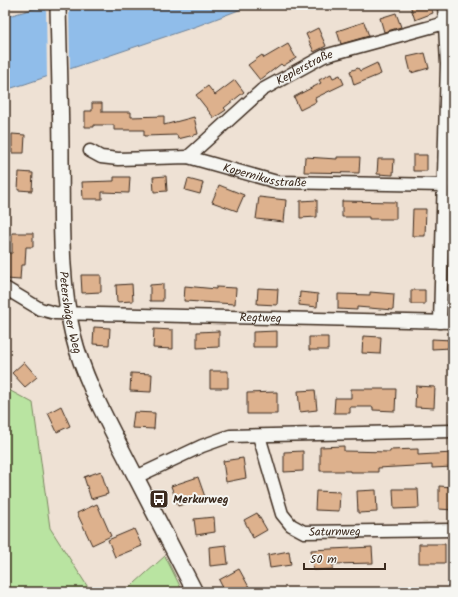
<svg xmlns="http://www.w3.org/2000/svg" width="458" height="597" font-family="Kalam,sans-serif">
<rect width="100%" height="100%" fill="#eee1d4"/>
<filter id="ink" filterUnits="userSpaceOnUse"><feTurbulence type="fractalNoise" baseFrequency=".025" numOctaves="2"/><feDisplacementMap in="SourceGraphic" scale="8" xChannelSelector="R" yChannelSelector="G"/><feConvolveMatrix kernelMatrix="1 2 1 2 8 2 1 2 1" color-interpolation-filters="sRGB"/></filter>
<g filter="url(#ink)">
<!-- green -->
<path fill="#b9e4a1" stroke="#7a8760" d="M 5,388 L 33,403 L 50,528 L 91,592 L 5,592 Z
M 165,556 L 183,592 L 125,592 Z"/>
<!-- water -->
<path fill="#90bdea" stroke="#6e8298" d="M 47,5 L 252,5 L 197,26 L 25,84 L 5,90 L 5,17 Z"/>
<!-- pier -->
<path fill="#eee1d4" d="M 46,5 L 69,5 L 70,71 L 47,79 Z"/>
<!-- building -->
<path fill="#ddb18d" stroke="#3b2a1e" d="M 410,5 L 430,5 L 433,13 L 415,20 Z
M 396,13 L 401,27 L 384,32 L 380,18 Z
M 364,22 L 369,36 L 341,44 L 337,31 Z
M 318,28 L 326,46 L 314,52 L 306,34 Z
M 288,44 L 296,58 L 283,66 L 281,64 L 260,80 L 248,65 L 262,55 L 264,58 Z
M 425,53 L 429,68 L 411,73 L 407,57 Z
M 377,63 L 381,74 L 354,85 L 350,71 L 358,68 L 360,71 Z
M 331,74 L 333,78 L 340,75 L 344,84 L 315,98 L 316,102 L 300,110 L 294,97 L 321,83 L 319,80 Z
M 235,80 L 244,92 L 224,108 L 226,110 L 214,118 L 196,95 L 208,86 L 215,95 Z
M 92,103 L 102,103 L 102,112 L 131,112 L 131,117 L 164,116 L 164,125 L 194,117 L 198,134 L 178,139 L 177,135 L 144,136 L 144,130 L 114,130 L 114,125 L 94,125 L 94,127 L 85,127 L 85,111 L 92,111 Z
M 12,134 L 25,135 L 24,153 L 12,153 Z
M 413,155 L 427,155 L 427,171 L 413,171 Z
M 305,157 L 337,159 L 337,157 L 360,157 L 359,173 L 304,172 Z
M 378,159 L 394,159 L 393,175 L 377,174 Z
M 19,172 L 33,173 L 32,191 L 18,190 Z
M 166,176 L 167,191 L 154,192 L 153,177 Z
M 114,177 L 130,177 L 129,193 L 102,192 L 102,199 L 83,199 L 82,182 L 114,181 Z
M 188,179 L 203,183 L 200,194 L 185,190 Z
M 219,185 L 244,195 L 237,211 L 212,202 Z
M 259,197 L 286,200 L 284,222 L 256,219 Z
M 317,200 L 317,217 L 300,218 L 300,201 Z
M 342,201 L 396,202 L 396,219 L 369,219 L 369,217 L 342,217 Z
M 413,209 L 426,209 L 425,236 L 412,236 Z
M 12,233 L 33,233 L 33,247 L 26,247 L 25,265 L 21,265 L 20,280 L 6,279 L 7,253 L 12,253 Z
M 81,275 L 101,275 L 101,292 L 82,293 Z
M 132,284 L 133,301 L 117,302 L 116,285 Z
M 163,284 L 163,301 L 150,301 L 150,285 Z
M 185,286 L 216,289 L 216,287 L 236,288 L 235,304 L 184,301 Z
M 258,288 L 278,289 L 277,305 L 257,304 Z
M 411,290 L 425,290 L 425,304 L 411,304 Z
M 300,292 L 318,294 L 317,307 L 299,305 Z
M 370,292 L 394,294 L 393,310 L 357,307 L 357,310 L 338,309 L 338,294 L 370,295 Z
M 94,327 L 110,328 L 109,345 L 93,344 Z
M 154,329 L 173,330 L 173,349 L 153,348 Z
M 219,331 L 219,347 L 197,348 L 197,332 Z
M 277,331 L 277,347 L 253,347 L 253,332 Z
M 363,336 L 381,337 L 380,354 L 362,353 Z
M 309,337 L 328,337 L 328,350 L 309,350 Z
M 432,339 L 452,340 L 451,348 L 432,349 Z
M 24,362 L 37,377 L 25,387 L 12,373 Z
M 210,371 L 228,371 L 228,388 L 210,388 Z
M 131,373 L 152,374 L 151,392 L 130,391 Z
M 416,386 L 435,387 L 434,408 L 415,407 Z
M 351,389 L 396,389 L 395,411 L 373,410 L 373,407 L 350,407 L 350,413 L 334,413 L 335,398 L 351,398 Z
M 315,390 L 317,410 L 300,412 L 298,391 Z
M 277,392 L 277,414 L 247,414 L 247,393 Z
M 61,406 L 70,426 L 57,432 L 48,413 Z
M 134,412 L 155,413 L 154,429 L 132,428 Z
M 344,446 L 344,451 L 390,452 L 390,450 L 418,449 L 418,455 L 453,453 L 453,467 L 432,468 L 432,465 L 378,468 L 378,472 L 350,472 L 350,471 L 320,471 L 320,447 Z
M 303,451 L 303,471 L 284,472 L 284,452 Z
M 243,458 L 246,478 L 226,482 L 223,461 Z
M 101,471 L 108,494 L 91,499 L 84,477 Z
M 198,477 L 205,497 L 178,506 L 171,486 Z
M 439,486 L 453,487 L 453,510 L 439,509 Z
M 393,489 L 418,489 L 419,508 L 394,509 Z
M 376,490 L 377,512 L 358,513 L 357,491 Z
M 316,491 L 340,492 L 339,511 L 315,510 Z
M 97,504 L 111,536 L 92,545 L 77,513 Z
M 257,513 L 267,530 L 253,538 L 244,520 Z
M 214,517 L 215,532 L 196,535 L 194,519 Z
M 134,529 L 142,546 L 115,557 L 108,540 Z
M 419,544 L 445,544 L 445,563 L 419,563 Z
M 226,545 L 228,564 L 210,566 L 209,547 Z
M 372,547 L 373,563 L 333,564 L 333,569 L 313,570 L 311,550 Z
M 289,551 L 291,565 L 270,568 L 268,555 Z
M 239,569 L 249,587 L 239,592 L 225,592 L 219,580 Z"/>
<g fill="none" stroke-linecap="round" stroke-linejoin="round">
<defs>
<g id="minor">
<path id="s1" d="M 90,151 L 101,157 L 118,159 L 188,157 L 277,182 L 444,185"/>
<path id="s2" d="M 188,157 L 262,90 L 324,56 L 445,23"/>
<path id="s3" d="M 5,288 L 40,309 L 55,313 L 453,322"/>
<path d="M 440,322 L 447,64 L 444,5"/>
<path id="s4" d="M 259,436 L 282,514 L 291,525 L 304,532 L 453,530"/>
<path d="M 136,477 L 202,446 L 230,436 L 453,431"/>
</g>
<g id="tertiary">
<path id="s5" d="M 58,5 C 59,57 61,108 61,160 C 62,218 59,278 73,335 C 83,376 104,415 123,452 C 147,498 171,545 195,592"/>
</g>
</defs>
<!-- minor casing -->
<use href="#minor" stroke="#3b2a1e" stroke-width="15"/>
<!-- tertiary casing -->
<use href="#tertiary" stroke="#3b2a1e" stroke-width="18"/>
<!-- minor -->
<use href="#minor" stroke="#f6f6f2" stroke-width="12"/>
<!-- tertiary -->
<use href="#tertiary" stroke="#f6f6f2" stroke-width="15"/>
</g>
</g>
<!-- icons -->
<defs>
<symbol id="bus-square" viewBox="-11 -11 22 22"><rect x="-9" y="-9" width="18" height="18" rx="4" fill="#3b2a1e" stroke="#f6f6f2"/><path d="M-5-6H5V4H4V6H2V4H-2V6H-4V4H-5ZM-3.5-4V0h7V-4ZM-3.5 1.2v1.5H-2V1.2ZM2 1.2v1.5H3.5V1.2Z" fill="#fff"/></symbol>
</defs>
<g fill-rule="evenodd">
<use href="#bus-square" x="148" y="488" width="22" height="22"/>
</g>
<g text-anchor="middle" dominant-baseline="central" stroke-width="4" stroke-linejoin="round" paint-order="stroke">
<!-- street labels -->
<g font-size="12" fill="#3b2a1e" stroke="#f6f6f2">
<text stroke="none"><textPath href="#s2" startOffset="148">Keplerstraße</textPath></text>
<text stroke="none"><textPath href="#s1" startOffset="179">Kopernikusstraße</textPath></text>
<text stroke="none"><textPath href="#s5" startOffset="308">Petershäger Weg</textPath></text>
<text stroke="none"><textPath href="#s3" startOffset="262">Regtweg</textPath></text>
<text stroke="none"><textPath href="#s4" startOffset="141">Saturnweg</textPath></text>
</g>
<!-- poi labels -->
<g font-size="12" font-weight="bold" fill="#3b2a1e" stroke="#f6f6f2" text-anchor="start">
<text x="173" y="499">Merkurweg</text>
</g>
</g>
<!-- margin -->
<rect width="458" height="597" fill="none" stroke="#f6f6f2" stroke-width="20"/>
<rect x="10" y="10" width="438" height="577" fill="none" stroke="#3b2a1e" stroke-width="1.5" filter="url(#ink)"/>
<!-- scale -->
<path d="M304 563v6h81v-6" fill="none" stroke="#3b2a1e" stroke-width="2"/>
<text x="310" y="563" font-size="12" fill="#3b2a1e" stroke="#f6f6f2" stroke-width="3" paint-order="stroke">50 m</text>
</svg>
